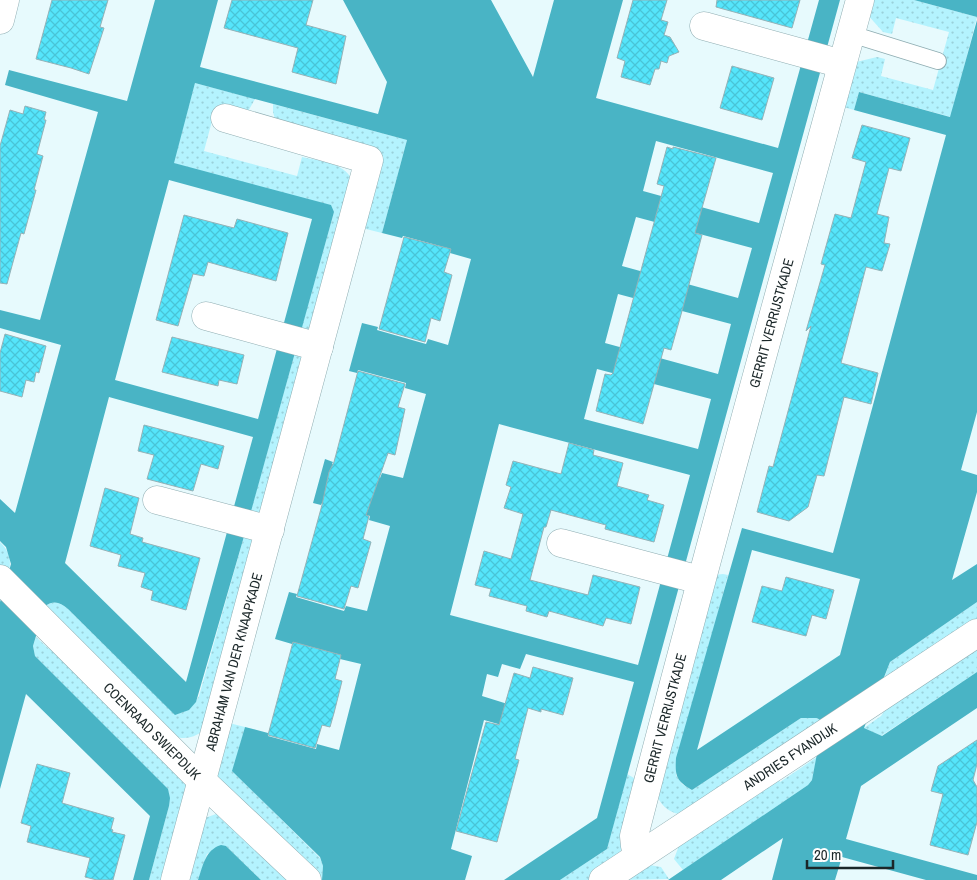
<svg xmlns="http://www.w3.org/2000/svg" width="977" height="880" font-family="'Archivo Narrow',sans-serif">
<defs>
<pattern id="grass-dots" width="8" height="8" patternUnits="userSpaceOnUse" patternTransform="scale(1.25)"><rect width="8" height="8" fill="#b4f3fe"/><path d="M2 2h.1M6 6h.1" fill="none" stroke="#9ad0da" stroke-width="1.8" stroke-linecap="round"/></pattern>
<pattern id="building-cross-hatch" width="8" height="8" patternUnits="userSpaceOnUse" patternTransform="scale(1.25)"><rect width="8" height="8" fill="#55e5fb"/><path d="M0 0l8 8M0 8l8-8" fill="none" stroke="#49c4d7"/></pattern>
</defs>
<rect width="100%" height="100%" fill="#e7fafd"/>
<!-- grass -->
<path fill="url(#grass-dots)" d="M 870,0 L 914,0 L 977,17 L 951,117 L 859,92 L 854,110 L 840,106 L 852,63 L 877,57 L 885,59 L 881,76 L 933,90 L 949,32 L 896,18 L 892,34 L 883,32 L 866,13 Z
M 195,83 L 255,99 L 246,115 L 216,106 L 204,151 L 297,176 L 302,157 C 319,161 344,162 352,180 L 315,329 L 300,333 L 334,212 L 173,163 Z
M 273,104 L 407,140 L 382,233 L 366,229 L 365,227 L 360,225 L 380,151 L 276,123 L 273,112 Z
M 296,349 L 306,359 L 265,510 L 257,517 L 249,517 Z
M 245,533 L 253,536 L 255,546 L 203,731 C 193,738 185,740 173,736 L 45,606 C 54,600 60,602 68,609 L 175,714 C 186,713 194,706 199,696 Z
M 0,542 C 10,552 12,561 8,575 L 0,567 Z
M 723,574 L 728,575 L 676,775 L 682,784 L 692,790 L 801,718 L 817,718 L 823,722 L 684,815 C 670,813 663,808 657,796 L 714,575 Z
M 977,602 L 977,620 L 882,684 L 890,662 Z
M 36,637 L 49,649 L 55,643 L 189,781 L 165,880 L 149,880 L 169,806 L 169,793 L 35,656 L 33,646 Z
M 977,641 L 977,672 L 881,736 L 864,728 L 881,716 L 890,703 Z
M 225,722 L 245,727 L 233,771 L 320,858 L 323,866 L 322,880 L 319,880 L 218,780 L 216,774 Z
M 817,757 L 812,780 L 808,785 L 683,870 L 674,859 L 681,840 L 778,779 L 780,782 Z
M 627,774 L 634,778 L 638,784 L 618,861 L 590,880 L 560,880 L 607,849 Z
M 216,814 L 223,814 L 295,880 L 261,880 L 226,846 L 207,854 L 198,880 L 182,880 L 205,818 Z
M 644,864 L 661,867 L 669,879 L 619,880 Z"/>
<!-- water -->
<path fill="#49b4c5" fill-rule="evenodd" d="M 155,0 L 218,0 L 200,67 L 378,114 L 387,82 L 343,0 L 491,0 L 533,77 L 554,0 L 623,0 L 596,98 L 778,148 L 819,0 L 840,0 L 607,849 L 560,880 L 504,880 L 597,818 L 634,682 L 526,654 L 520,669 L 502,664 L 498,677 L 487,674 L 482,696 L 511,705 L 505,726 L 484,720 L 451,849 L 472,856 L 465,880 L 322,880 L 323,866 L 320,857 L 232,771 L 245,727 L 268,733 L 268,736 L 316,749 L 317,744 L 339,750 L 361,664 L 340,659 L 341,655 L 293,642 L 292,644 L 275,639 L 289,592 L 297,594 L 296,597 L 344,611 L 346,606 L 367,611 L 390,526 L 369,520 L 370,516 L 322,503 L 321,505 L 313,503 L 325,459 L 333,462 L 332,464 L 380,478 L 382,473 L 403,478 L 426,394 L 405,388 L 406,383 L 358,370 L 357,373 L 349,371 L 362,323 L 378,327 L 377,330 L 426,344 L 428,339 L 448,345 L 471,259 L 450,253 L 451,249 L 403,236 L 402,238 L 382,233 L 407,140 L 195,83 L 174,163 L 331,205 L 334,212 L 245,533 L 196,702 L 189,710 L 175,715 L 68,609 C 60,602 54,600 45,606 L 33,646 L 35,656 L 168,789 L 170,798 L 169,806 L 149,880 L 133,880 L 150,816 L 26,694 L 0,789 L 0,602 L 11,564 L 6,547 L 0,541 L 0,499 L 15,513 L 61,345 L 0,328 L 0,310 L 40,320 L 98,112 L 5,85 L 9,70 L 127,101 ZM 656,141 L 773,173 L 759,223 L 643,191 ZM 169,180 L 312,219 L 258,419 L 115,380 ZM 636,217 L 752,248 L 738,298 L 622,266 ZM 618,294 L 731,324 L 718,374 L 605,343 ZM 597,369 L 711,399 L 698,449 L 584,419 ZM 109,397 L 253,437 L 186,682 L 65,563 ZM 499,424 L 690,475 L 638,665 L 450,615 Z
M 914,0 L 977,0 L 977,17 Z
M 977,20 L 977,412 L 961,470 L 977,475 L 977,492 L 952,580 L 977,564 L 977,602 L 890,662 L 864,728 L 882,736 L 977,672 L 977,708 L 861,786 L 846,839 L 977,875 L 977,880 L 926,880 L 842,857 L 835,880 L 772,880 L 783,838 L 721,880 L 668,880 L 808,785 L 812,780 L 823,722 L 817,718 L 801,718 L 692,790 C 676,781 675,776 676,758 L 742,528 L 833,553 L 946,135 L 854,110 L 859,92 L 950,117 ZM 752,550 L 860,579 L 840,655 L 697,750 Z
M 221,845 L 226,846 L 261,880 L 198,880 C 203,866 205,850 221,845 Z"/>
<!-- building -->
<path fill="url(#building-cross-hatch)" stroke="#94b2b7" d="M 52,0 L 108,0 L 100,27 L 104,28 L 89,74 L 71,68 L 36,59 Z
M 232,0 L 313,0 L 306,25 L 346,36 L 336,84 L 292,72 L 298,48 L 224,28 Z
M 633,0 L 667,0 L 661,20 L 668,22 L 664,35 L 670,37 L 679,52 L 669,56 L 667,63 L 661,61 L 659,69 L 655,69 L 650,85 L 621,77 L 625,61 L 617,58 Z
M 717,0 L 800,0 L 792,28 L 716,7 Z
M 732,66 L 774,78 L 762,120 L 720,108 Z
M 25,106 L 46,112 L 44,120 L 46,120 L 37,154 L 43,156 L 34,190 L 36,190 L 24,234 L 21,233 L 7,284 L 0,283 L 0,146 L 10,110 L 23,114 Z
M 862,125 L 910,138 L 901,171 L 889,168 L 877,214 L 889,217 L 884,243 L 890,244 L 882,271 L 866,267 L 841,363 L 878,373 L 871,404 L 844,397 L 824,476 L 817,475 L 808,507 L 789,521 L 757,512 L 769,466 L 773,467 L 811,326 L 806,331 L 825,265 L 821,264 L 835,214 L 851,218 L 866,162 L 852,158 Z
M 667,147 L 673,149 L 673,147 L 716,158 L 695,233 L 702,235 L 682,311 L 671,350 L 664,348 L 643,424 L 596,411 L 605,374 L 611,375 L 613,373 L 664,186 L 657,184 Z
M 184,215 L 234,228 L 237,219 L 288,233 L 276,281 L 208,262 L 204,276 L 193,274 L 178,326 L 156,320 Z
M 404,237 L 451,249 L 444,272 L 452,275 L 440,321 L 431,318 L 425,342 L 379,329 Z
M 5,334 L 46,346 L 39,373 L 36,372 L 34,382 L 26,380 L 22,397 L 0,391 L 0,353 Z
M 172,337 L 244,355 L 237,384 L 219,380 L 218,386 L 162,372 Z
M 358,371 L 405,384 L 398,407 L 405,409 L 395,455 L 388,453 L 366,515 L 369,516 L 363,539 L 371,542 L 358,588 L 351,586 L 344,609 L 297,596 L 322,505 L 329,472 L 334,462 Z
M 144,425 L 224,446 L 218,469 L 201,464 L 193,491 L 147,479 L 154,455 L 138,451 Z
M 569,443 L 594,450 L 593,455 L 623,463 L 617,486 L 649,495 L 647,500 L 664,505 L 654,542 L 605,529 L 606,525 L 551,510 L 546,527 L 544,527 L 530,580 L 588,595 L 593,575 L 640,587 L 631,624 L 606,618 L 603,626 L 549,611 L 547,617 L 526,611 L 527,606 L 489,596 L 491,589 L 475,585 L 484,551 L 511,559 L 523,514 L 504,508 L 511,487 L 506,485 L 513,461 L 561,474 Z
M 105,488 L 139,498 L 130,534 L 143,538 L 142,542 L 200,558 L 186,610 L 151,600 L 153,591 L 141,587 L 145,573 L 118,566 L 121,555 L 90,546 Z
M 786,577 L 834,590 L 826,619 L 812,615 L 806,636 L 752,622 L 762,586 L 782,591 Z
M 293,642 L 341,655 L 335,679 L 342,681 L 334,713 L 330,727 L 322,725 L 315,748 L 268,735 Z
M 533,667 L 573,678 L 563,715 L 541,709 L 541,712 L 528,708 L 515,759 L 519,760 L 497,842 L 456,831 L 486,722 L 499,725 L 514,673 L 530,678 Z
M 977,740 L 977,764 L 973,780 L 977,787 L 977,822 L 968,855 L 930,845 L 943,794 L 931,791 L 938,766 Z
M 37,764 L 70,773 L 62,803 L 114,818 L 111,829 L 113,830 L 112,832 L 125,835 L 113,880 L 97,880 L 85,877 L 90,858 L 27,842 L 31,826 L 21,823 Z"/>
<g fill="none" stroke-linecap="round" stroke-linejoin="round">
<defs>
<path id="service" d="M 851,34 L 938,61"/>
<g id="minor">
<path d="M 0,20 L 5,0"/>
<path d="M 704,26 L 842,64"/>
<path d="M 206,316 L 319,347"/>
<path d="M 157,500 L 270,530"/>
<path d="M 561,543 L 700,580"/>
<path id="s1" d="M 0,579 L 202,781 L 307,880"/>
<path id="s2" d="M 641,854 L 635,846 L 634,836 C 706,556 784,278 860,0"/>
<path id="s3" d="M 175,880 L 369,160 L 225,118"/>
<path id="s4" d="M 603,880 L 977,633"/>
</g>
</defs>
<!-- service casing -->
<use href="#service" stroke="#8fadb2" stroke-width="18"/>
<!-- minor casing -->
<use href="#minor" stroke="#8fadb2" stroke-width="29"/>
<!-- service -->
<use href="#service" stroke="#fff" stroke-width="16"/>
<!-- minor -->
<use href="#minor" stroke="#fff" stroke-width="28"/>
</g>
<g text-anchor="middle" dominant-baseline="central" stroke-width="4" stroke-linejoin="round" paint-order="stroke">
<!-- street labels -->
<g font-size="14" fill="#1b2729" stroke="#fff">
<text stroke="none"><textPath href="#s2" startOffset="551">GERRIT VERRIJSTKADE</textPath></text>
<text stroke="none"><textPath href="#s3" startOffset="226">ABRAHAM VAN DER KNAAPKADE</textPath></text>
<text stroke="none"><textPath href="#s2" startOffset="142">GERRIT VERRIJSTKADE</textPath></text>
<text stroke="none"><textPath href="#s1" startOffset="215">COENRAAD SWIEPDIJK</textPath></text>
<text stroke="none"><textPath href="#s4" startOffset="224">ANDRIES FYANDIJK</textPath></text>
</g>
</g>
<!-- scale -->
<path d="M807 860v8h86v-8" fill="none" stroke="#1b2729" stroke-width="2.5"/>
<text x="814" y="860" font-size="15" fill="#1b2729" stroke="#ffffff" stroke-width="4" paint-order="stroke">20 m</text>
</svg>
